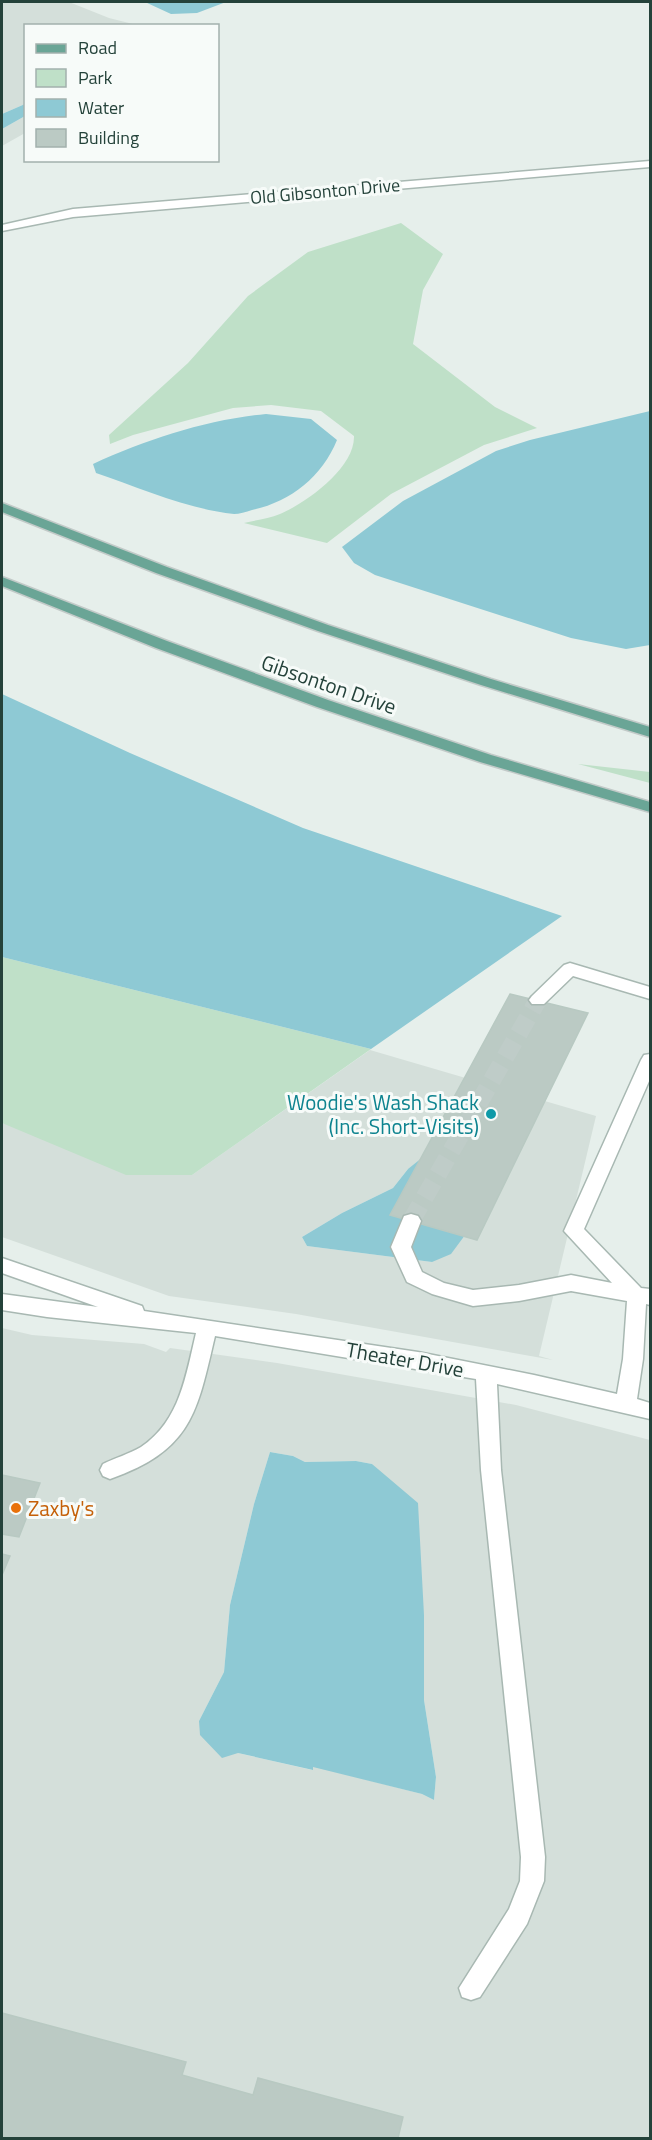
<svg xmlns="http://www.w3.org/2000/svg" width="652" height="2140" font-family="'Titillium Web',sans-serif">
<rect width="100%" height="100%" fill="#e6efeb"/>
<!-- built -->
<path fill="#d4dfda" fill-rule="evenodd" d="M 2,2 L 69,2 L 109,18 L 137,25 L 26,26 L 25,104 L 2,114 Z
M 25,116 L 25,133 L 2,146 L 2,129 Z
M 370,1050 L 596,1116 L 539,1356 L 553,1360 L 296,1314 L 169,1296 L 2,1237 L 2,1123 L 192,1175 ZM 408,1169 L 432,1262 L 307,1246 L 302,1237 L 342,1213 L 393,1188 Z
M 2,1328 L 32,1335 L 144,1344 L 166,1352 L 170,1348 L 277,1363 L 516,1405 L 650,1440 L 650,2138 L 2,2138 ZM 270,1452 L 293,1456 L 305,1462 L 356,1461 L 372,1464 L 424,1615 L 424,1700 L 436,1777 L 434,1800 L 422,1794 L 313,1766 L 312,1770 L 238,1753 L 199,1721 L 224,1672 L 230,1605 L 254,1504 Z"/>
<!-- green -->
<path fill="#bfe0c8" d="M 401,223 L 443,254 L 423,290 L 413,344 L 495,407 L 537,428 L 484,445 L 391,494 L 327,543 L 244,523 C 255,520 269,519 280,514 C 306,503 355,468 354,436 L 321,411 L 271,405 L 233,408 L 133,435 L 110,444 L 109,435 L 188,363 L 248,296 L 308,252 Z
M 578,764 L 650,772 L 650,783 Z
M 2,957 L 371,1049 L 192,1175 L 126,1175 L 2,1123 Z"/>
<!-- water -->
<path fill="#8ec9d4" d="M 145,2 L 226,2 L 197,13 L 171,14 Z
M 25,104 L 25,116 L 2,129 L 2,114 Z
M 650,411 L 650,645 L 626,649 L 571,638 L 375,575 L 354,563 L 342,547 L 403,501 L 496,451 L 530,440 Z
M 266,414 L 311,419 L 337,440 C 322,477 290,502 252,510 C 246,512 239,514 234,514 C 187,509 140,488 96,473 L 93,464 C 148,439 206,420 266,414 Z
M 2,694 L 130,753 L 303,828 L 562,916 L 371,1049 L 2,957 Z
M 428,1153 L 468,1231 L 451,1254 L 432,1262 L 307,1246 L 302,1237 L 342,1213 L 393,1188 L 408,1169 Z
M 270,1452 L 293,1456 L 305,1462 L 356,1461 L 372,1464 L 418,1503 L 424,1615 L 424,1700 L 436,1777 L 434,1800 L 422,1794 L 313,1767 L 313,1770 L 238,1753 L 222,1758 L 200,1735 L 199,1721 L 224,1672 L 230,1605 L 254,1504 Z"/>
<!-- building -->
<path fill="#bbcac4" stroke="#b8c9c2" stroke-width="1.5" d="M 510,994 L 588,1013 L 477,1240 L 390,1215 Z
M 2,1475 L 40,1483 L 19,1537 L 2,1534 Z
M 2,1554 L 10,1556 L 2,1575 Z
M 2,2013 L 186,2062 L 182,2075 L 253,2095 L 258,2078 L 403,2117 L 398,2138 L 2,2138 Z"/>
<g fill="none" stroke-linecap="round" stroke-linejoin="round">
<!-- minor-tunnel -->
<path stroke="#bfccc8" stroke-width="18" stroke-dasharray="18 9" stroke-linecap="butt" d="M 411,1221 L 538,1000"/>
<defs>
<path id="minor" d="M 650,161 L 650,167 L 73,217 L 2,231 L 2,225 L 73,209 Z
M 570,963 L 650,987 L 650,999 L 573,976 L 544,1004 L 532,1004 L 529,1000 L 532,996 L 564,965 Z
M 650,1054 L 650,1079 L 584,1229 L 641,1288 L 650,1289 L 650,1305 L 646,1304 L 643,1359 L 637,1399 L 650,1403 L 650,1419 L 497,1384 L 501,1470 L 545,1857 L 544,1881 L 527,1924 L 480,1997 L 471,2000 L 462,1997 L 459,1988 L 509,1909 L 520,1881 L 521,1857 L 481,1470 L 476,1379 L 215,1336 C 197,1413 192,1450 110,1479 L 103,1476 L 100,1470 L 103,1464 C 115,1458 129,1454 141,1447 C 180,1421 186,1375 196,1333 L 47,1317 L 2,1310 L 2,1294 L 98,1307 L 2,1273 L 2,1258 L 142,1306 L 144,1311 L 418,1352 L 534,1375 L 617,1394 L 623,1359 L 627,1301 L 571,1291 L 519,1301 L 473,1306 L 432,1294 L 407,1282 L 391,1247 L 404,1216 L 411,1214 L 418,1216 L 421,1221 L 411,1247 L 422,1272 L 444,1283 L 473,1290 L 519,1285 L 571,1275 L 612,1283 L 564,1231 L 641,1060 L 644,1055 Z"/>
<path id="major" d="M 2,503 L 167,567 L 328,625 L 491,679 L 650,727 L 650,737 L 481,685 L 318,631 L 156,573 L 2,512 Z
M 2,577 L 167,641 L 328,700 L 491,755 L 650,802 L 650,812 L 480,762 L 317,707 L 156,648 L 2,586 Z"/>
</defs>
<!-- minor casing -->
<use href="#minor" stroke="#a8b8b2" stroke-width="3"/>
<!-- major casing -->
<use href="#major" stroke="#c2cac8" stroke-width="3"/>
<!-- minor -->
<use href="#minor" fill="#fff" fill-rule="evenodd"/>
<!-- major -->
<use href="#major" fill="#6aa596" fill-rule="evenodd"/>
</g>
<!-- markers -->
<circle fill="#0f9aa8" stroke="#f7fbf9" stroke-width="2" cx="491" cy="1114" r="6"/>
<circle fill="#e8710a" stroke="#f7fbf9" stroke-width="2" cx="16" cy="1508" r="6"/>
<g text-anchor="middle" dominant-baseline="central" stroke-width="6" stroke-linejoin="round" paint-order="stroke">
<!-- far-street labels -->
<g font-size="18" fill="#24423a" stroke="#f7fbf9">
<text transform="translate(325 191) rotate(-5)">Old Gibsonton Drive</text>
</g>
<!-- street labels -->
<g font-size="21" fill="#24423a" stroke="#f7fbf9">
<text transform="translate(329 684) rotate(19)">Gibsonton Drive</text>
<text transform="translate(405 1359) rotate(10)">Theater Drive</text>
</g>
<!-- culture labels -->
<g font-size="21" fill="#0d838f" stroke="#f7fbf9" text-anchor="end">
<text x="479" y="1102">Woodie's Wash Shack<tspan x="479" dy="24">(Inc. Short-Visits)</tspan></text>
</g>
<!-- food labels -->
<g font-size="21" fill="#c56008" stroke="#f7fbf9" text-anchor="start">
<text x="28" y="1508">Zaxby's</text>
</g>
</g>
<!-- border -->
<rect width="652" height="2140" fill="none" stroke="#24423a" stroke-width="6"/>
<!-- legend -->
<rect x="24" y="24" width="195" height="138" fill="#f7fbf9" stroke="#a3b1ad" stroke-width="1.5"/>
<rect x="36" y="44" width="30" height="9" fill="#6aa596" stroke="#a3b1ad" stroke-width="1.5"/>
<text x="78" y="54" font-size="18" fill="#24423a">Road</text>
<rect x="36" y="69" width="30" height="18" fill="#bfe0c8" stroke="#a3b1ad" stroke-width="1.5"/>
<text x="78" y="84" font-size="18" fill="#24423a">Park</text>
<rect x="36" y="99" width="30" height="18" fill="#8ec9d4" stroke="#a3b1ad" stroke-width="1.5"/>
<text x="78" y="114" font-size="18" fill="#24423a">Water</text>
<rect x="36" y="129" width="30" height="18" fill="#bbcac4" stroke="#a3b1ad" stroke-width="1.5"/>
<text x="78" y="144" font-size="18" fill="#24423a">Building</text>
</svg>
